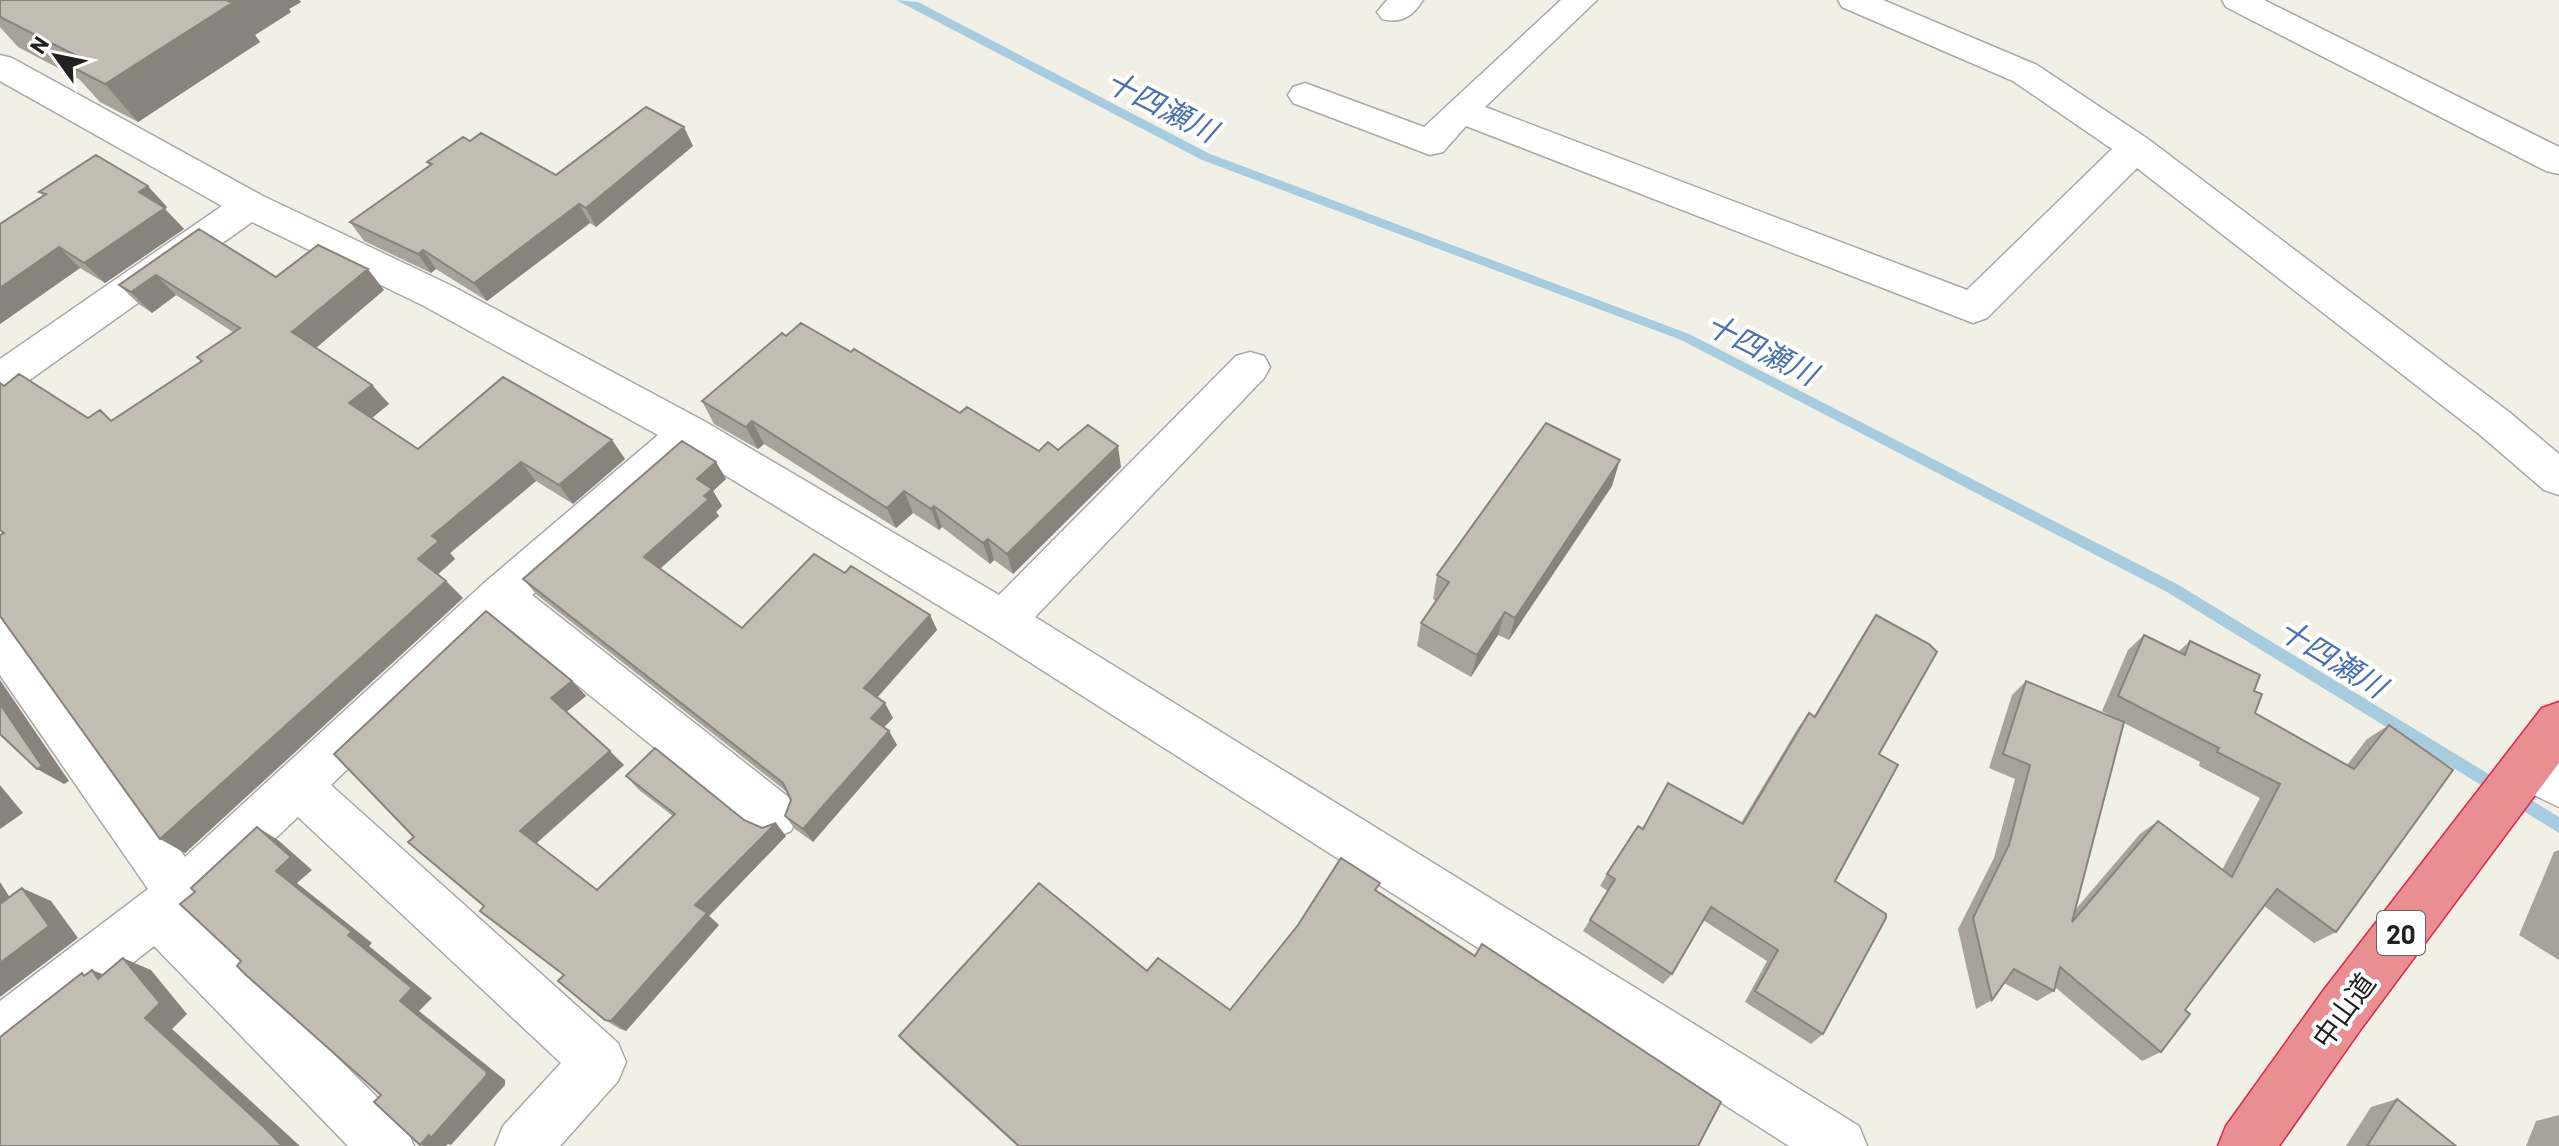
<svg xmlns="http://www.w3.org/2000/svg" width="2559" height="1146" font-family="Barlow,'Noto Sans JP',sans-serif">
<rect width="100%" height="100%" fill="#f1f0e7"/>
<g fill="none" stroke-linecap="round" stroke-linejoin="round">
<!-- stream -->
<path fill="#a7cbdf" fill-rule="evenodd" d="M 896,0 L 918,2 L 1210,154 L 1689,334 L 2177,584 L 2559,817 L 2559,833 L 2167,592 L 1681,340 L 1202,160 Z"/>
<defs>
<path id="minor" d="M 1387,0 L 1423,0 C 1413,16 1402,24 1382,19 L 1377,12 Z
M 1561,0 L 1597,0 L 1485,107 L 1967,290 L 2112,149 L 2013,81 L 1842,7 L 1838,0 L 1883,0 L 2037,65 L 2148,139 L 2509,412 L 2559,454 L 2559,495 L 2544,490 L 2479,434 L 2137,168 L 1987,318 L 1973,323 L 1466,126 L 1443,152 L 1430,155 L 1293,103 L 1288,95 L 1293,87 L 1305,83 L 1424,127 Z
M 2222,0 L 2264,0 L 2559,147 L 2559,174 L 2546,171 L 2226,7 Z
M 0,55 L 12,58 L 263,196 L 452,286 L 704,421 L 999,595 L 1236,356 L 1250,352 L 1264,356 L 1270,367 L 1264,378 L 1035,617 L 1859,1126 L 1867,1146 L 1789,1146 L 987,635 L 692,455 L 532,595 L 791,799 L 798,815 L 791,831 L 774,838 L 757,831 L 501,623 L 331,785 L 618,1043 L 626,1062 L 618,1081 L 560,1146 L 495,1146 L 503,1126 L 561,1063 L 298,817 L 194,915 L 406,1126 L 414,1146 L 348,1146 L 154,946 L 19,1053 L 0,1061 L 0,1001 L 148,889 L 0,675 L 0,618 L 16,624 L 185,857 L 484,583 L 658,435 L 424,306 L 252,222 L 14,391 L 0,396 L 0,359 L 222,206 L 0,81 Z
M 2528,746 L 2559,760 L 2559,807 L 2511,784 L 2504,768 L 2511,752 Z"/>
<path id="highway" d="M 2559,702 L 2559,763 L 2361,1029 L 2279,1146 L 2218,1146 L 2226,1126 L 2323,991 L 2542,708 Z"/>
</defs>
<!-- minor casing -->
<use href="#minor" stroke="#a8a8a8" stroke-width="3"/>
<!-- highway casing -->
<use href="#highway" stroke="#df254a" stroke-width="3"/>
<!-- minor -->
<use href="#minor" fill="#fff" fill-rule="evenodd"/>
<!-- highway -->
<use href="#highway" fill="#e98f92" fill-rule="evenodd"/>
</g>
<!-- wall -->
<path fill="#a7a29a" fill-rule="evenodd" d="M 0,0 L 299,0 L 301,2 L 289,9 L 291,12 L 255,35 L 260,42 L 138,122 L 100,102 L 79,79 L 18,47 L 0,27 Z
M 470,141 L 556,175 L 693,146 L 596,227 L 590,223 L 487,301 L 436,269 L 431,273 L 364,241 L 350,222 L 430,166 L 427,162 Z
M 39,192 L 167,207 L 165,209 L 184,229 L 105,283 L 80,268 L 0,324 L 0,224 L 44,196 Z
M 199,229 L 276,277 L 384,290 L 316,348 L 372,385 L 389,404 L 371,418 L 418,449 L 612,440 L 625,459 L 573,504 L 536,481 L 450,553 L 455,559 L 438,574 L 463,598 L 185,853 L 4,533 L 4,386 L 88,418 L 111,421 L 202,362 L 197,357 L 233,332 L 176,295 L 152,313 L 140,305 L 119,285 Z
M 786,336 L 851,352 L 960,413 L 1039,451 L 1058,450 L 1121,467 L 1013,574 L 994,560 L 990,564 L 942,527 L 939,530 L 913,513 L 896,528 L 764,444 L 758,449 L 714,424 L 702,401 Z
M 716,462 L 726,479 L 713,491 L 722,506 L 716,512 L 719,516 L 660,569 L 742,628 L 845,573 L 930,615 L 937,630 L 877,698 L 893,718 L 884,727 L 889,731 L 897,745 L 813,842 L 795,829 L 785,816 L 791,800 L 787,792 L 537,595 L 523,579 Z
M 1612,486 L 1509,640 L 1498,635 L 1471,677 L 1417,646 L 1421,623 L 1436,601 L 1433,599 L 1437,575 Z
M 1876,615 L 1879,754 L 1835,881 L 1823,1034 L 1811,1044 L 1745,1002 L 1767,961 L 1703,920 L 1672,974 L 1663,984 L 1583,931 L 1608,891 L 1600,886 L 1607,874 L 1642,829 L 1741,823 L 1798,728 L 1809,713 L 1814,716 L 1865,631 Z
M 2144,635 L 2178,652 L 2190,641 L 2254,691 L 2255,713 L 2347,765 L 2367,739 L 2389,725 L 2336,932 L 2314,943 L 2264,906 L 2185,1010 L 2161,1052 L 2142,1061 L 2055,987 L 2054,991 L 2037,1001 L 2004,983 L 1992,1000 L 1976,1009 L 1958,929 L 1994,858 L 2015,779 L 1989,768 L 2012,695 L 2026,681 L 2119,720 L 2102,711 L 2128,650 ZM 2124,723 L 2200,762 L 2199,766 L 2260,798 L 2222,870 L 2158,821 L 2140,834 L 2075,910 Z
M 572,681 L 586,696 L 566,712 L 624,765 L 536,844 L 597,890 L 673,816 L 639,790 L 626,776 L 786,836 L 709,916 L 719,925 L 626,1031 L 620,1029 L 605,1020 L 564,975 L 484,906 L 414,837 Z
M 2559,850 L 2559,960 L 2519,935 L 2554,852 Z
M 1378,892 L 1698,1146 L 1017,1146 L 911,1049 L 899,1036 L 1147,971 L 1230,1010 Z
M 2397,1099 L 2456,1146 L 2346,1146 L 2371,1107 Z
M 2559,1115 L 2559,1146 L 2526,1146 L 2536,1121 Z"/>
<!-- shaded-wall -->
<path fill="#88847d" d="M 224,0 L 299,0 L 301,2 L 289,9 L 291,12 L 255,35 L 260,42 L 138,122 L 105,84 Z
M 684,127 L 693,146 L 596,227 L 586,208 Z
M 148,186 L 167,207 L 165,209 L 184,229 L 105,283 L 84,263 L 139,192 Z
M 579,204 L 590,223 L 487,301 L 474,283 Z
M 59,247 L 80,268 L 0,324 L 0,288 Z
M 423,250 L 436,269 L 431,273 L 418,254 Z
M 368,269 L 384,290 L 310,353 L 292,332 Z
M 156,275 L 176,295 L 152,313 L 131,292 Z
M 372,385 L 389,404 L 366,423 L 349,403 Z
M 752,421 L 764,444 L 758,449 L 746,427 Z
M 612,440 L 625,459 L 573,504 L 559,485 Z
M 1118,446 L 1121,467 L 1013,574 L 1007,554 Z
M 1620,460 L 1612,486 L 1509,640 L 1515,618 Z
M 521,462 L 536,481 L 450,553 L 455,559 L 436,576 L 418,559 L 432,536 Z
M 716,462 L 726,479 L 713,491 L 722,506 L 716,512 L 719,516 L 655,573 L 644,557 L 697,479 Z
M 904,491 L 913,513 L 896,528 L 887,508 Z
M 934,506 L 942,527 L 939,530 L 931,509 Z
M 988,539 L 994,560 L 990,564 L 983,543 Z
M 446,581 L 463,598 L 185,853 L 160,839 Z
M 1505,612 L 1498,635 L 1471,677 L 1477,655 Z
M 930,615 L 937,630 L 872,703 L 864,688 Z
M 0,680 L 69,781 L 64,784 L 37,769 L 0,704 Z
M 572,681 L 586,696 L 565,713 L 551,698 Z
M 885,703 L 893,718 L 879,732 L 871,718 Z
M 889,731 L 897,745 L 813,842 L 803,829 Z
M 610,751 L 624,765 L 535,844 L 520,831 Z
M 0,785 L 23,813 L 0,829 Z
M 776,823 L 786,836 L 709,916 L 719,925 L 626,1031 L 611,1021 L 695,905 Z
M 257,827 L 278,840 L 312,870 L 297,883 L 372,943 L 369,946 L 432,998 L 419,1011 L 505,1080 L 505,1085 L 451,1145 L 448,1144 L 446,1146 L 424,1146 L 420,1145 L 400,1001 L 348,935 L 276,871 Z
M 0,882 L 25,921 L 0,910 Z
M 22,888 L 51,901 L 78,938 L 0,997 L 0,963 Z
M 123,958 L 151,970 L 187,1014 L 172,1029 L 300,1146 L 282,1146 L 145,1018 Z
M 92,970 L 120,981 L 98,979 Z"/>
<!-- building -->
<path fill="#c2bcb3" stroke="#88847d" stroke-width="2" d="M 0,0 L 226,0 L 232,3 L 105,84 L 66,64 L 77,56 L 0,17 Z
M 646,107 L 684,127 L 586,208 L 579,204 L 474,283 L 423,250 L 418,254 L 350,222 L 432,164 L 427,162 L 463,137 L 470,141 L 481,133 L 556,175 Z
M 96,155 L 148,186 L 139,192 L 165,208 L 84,263 L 59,247 L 0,288 L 0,224 L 46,194 L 39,192 Z
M 199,229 L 276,277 L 318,245 L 368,269 L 292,332 L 372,385 L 349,403 L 418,449 L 503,377 L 612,440 L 559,485 L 521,462 L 432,536 L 439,541 L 418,559 L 446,581 L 160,839 L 0,616 L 0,535 L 4,533 L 0,530 L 0,383 L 4,386 L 19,374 L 88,418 L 100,410 L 111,421 L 202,361 L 197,357 L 240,328 L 156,275 L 131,292 L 119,285 Z
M 801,323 L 851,352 L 854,349 L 960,413 L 967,407 L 1039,451 L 1048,442 L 1058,450 L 1088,425 L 1118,446 L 1007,554 L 988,539 L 983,543 L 934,506 L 931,509 L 904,491 L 887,508 L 752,421 L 746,427 L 702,401 L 782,333 L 786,336 Z
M 1546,423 L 1620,460 L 1515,618 L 1505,612 L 1477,655 L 1421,623 L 1449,582 L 1437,575 Z
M 682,441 L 716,462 L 697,479 L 712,489 L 704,496 L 709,499 L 644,557 L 742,628 L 814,554 L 845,573 L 851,566 L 930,615 L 864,688 L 885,703 L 871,718 L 889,731 L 803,829 L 785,816 L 791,800 L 783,783 L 523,579 Z
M 486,611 L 572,681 L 551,698 L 610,751 L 520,831 L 597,890 L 675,814 L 626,776 L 655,748 L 744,820 L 762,828 L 776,823 L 695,905 L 707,913 L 611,1021 L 605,1020 L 558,981 L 564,975 L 480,911 L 484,906 L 408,842 L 414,837 L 334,754 Z
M 1876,615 L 1929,644 L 1937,652 L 1879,754 L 1898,765 L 1835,881 L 1886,914 L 1886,918 L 1823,1034 L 1755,991 L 1778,950 L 1711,907 L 1672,974 L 1590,920 L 1615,879 L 1607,874 L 1638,826 L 1643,829 L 1668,783 L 1743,824 L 1809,713 L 1815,717 Z
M 2144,635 L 2185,655 L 2190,641 L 2260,675 L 2254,691 L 2262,694 L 2255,713 L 2354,769 L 2389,725 L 2453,770 L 2336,932 L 2277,889 L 2185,1010 L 2190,1014 L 2161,1052 L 2060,967 L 2054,991 L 2014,969 L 1992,1000 L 1973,918 L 2009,845 L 2030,765 L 2003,754 L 2026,681 L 2124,722 L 2072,922 L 2158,821 L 2232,877 L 2280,784 L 2217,752 L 2219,748 L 2118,696 Z
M 0,704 L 42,766 L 37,769 L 0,734 Z
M 257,827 L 291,857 L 276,871 L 352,932 L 348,935 L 412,988 L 400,1001 L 487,1072 L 486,1076 L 431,1138 L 429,1135 L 420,1145 L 374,1102 L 381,1095 L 246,975 L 237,966 L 241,961 L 180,904 L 195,892 L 191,888 Z
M 1341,858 L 1380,883 L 1375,890 L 1475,956 L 1482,944 L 1721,1102 L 1698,1146 L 1019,1146 L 899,1036 L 1039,883 L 1147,971 L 1158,958 L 1230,1010 L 1298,925 Z
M 22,888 L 49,926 L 0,963 L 0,904 Z
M 123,958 L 160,1003 L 145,1018 L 266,1129 L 282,1146 L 0,1146 L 0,1037 L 82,973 L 84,976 L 92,970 L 98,979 Z
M 2397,1099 L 2456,1146 L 2367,1146 Z"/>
<g text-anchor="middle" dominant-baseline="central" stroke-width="8" stroke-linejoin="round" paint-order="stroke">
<!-- shield labels -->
<rect fill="#fff" stroke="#646464" stroke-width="2" x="2377" y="911" width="48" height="44" rx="6"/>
<g font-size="26" font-weight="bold" fill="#212121">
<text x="2401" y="933">20</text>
</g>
<!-- street labels -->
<g font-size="28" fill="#212121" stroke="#fff">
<text transform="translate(2343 1010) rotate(-54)">中山道</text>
</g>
<!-- water labels -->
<g font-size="30" font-style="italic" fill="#4a70b4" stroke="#fff">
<text transform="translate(1162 105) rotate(27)">十四瀬川</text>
<text transform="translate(1762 348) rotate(27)">十四瀬川</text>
<text transform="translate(2333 657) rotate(32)">十四瀬川</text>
</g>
</g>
<!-- north arrow -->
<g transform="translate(56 56) rotate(303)" stroke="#ffffff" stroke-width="6" paint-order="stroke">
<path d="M0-6L14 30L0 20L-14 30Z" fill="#212121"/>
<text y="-12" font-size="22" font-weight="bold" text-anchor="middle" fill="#212121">N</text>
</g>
</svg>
